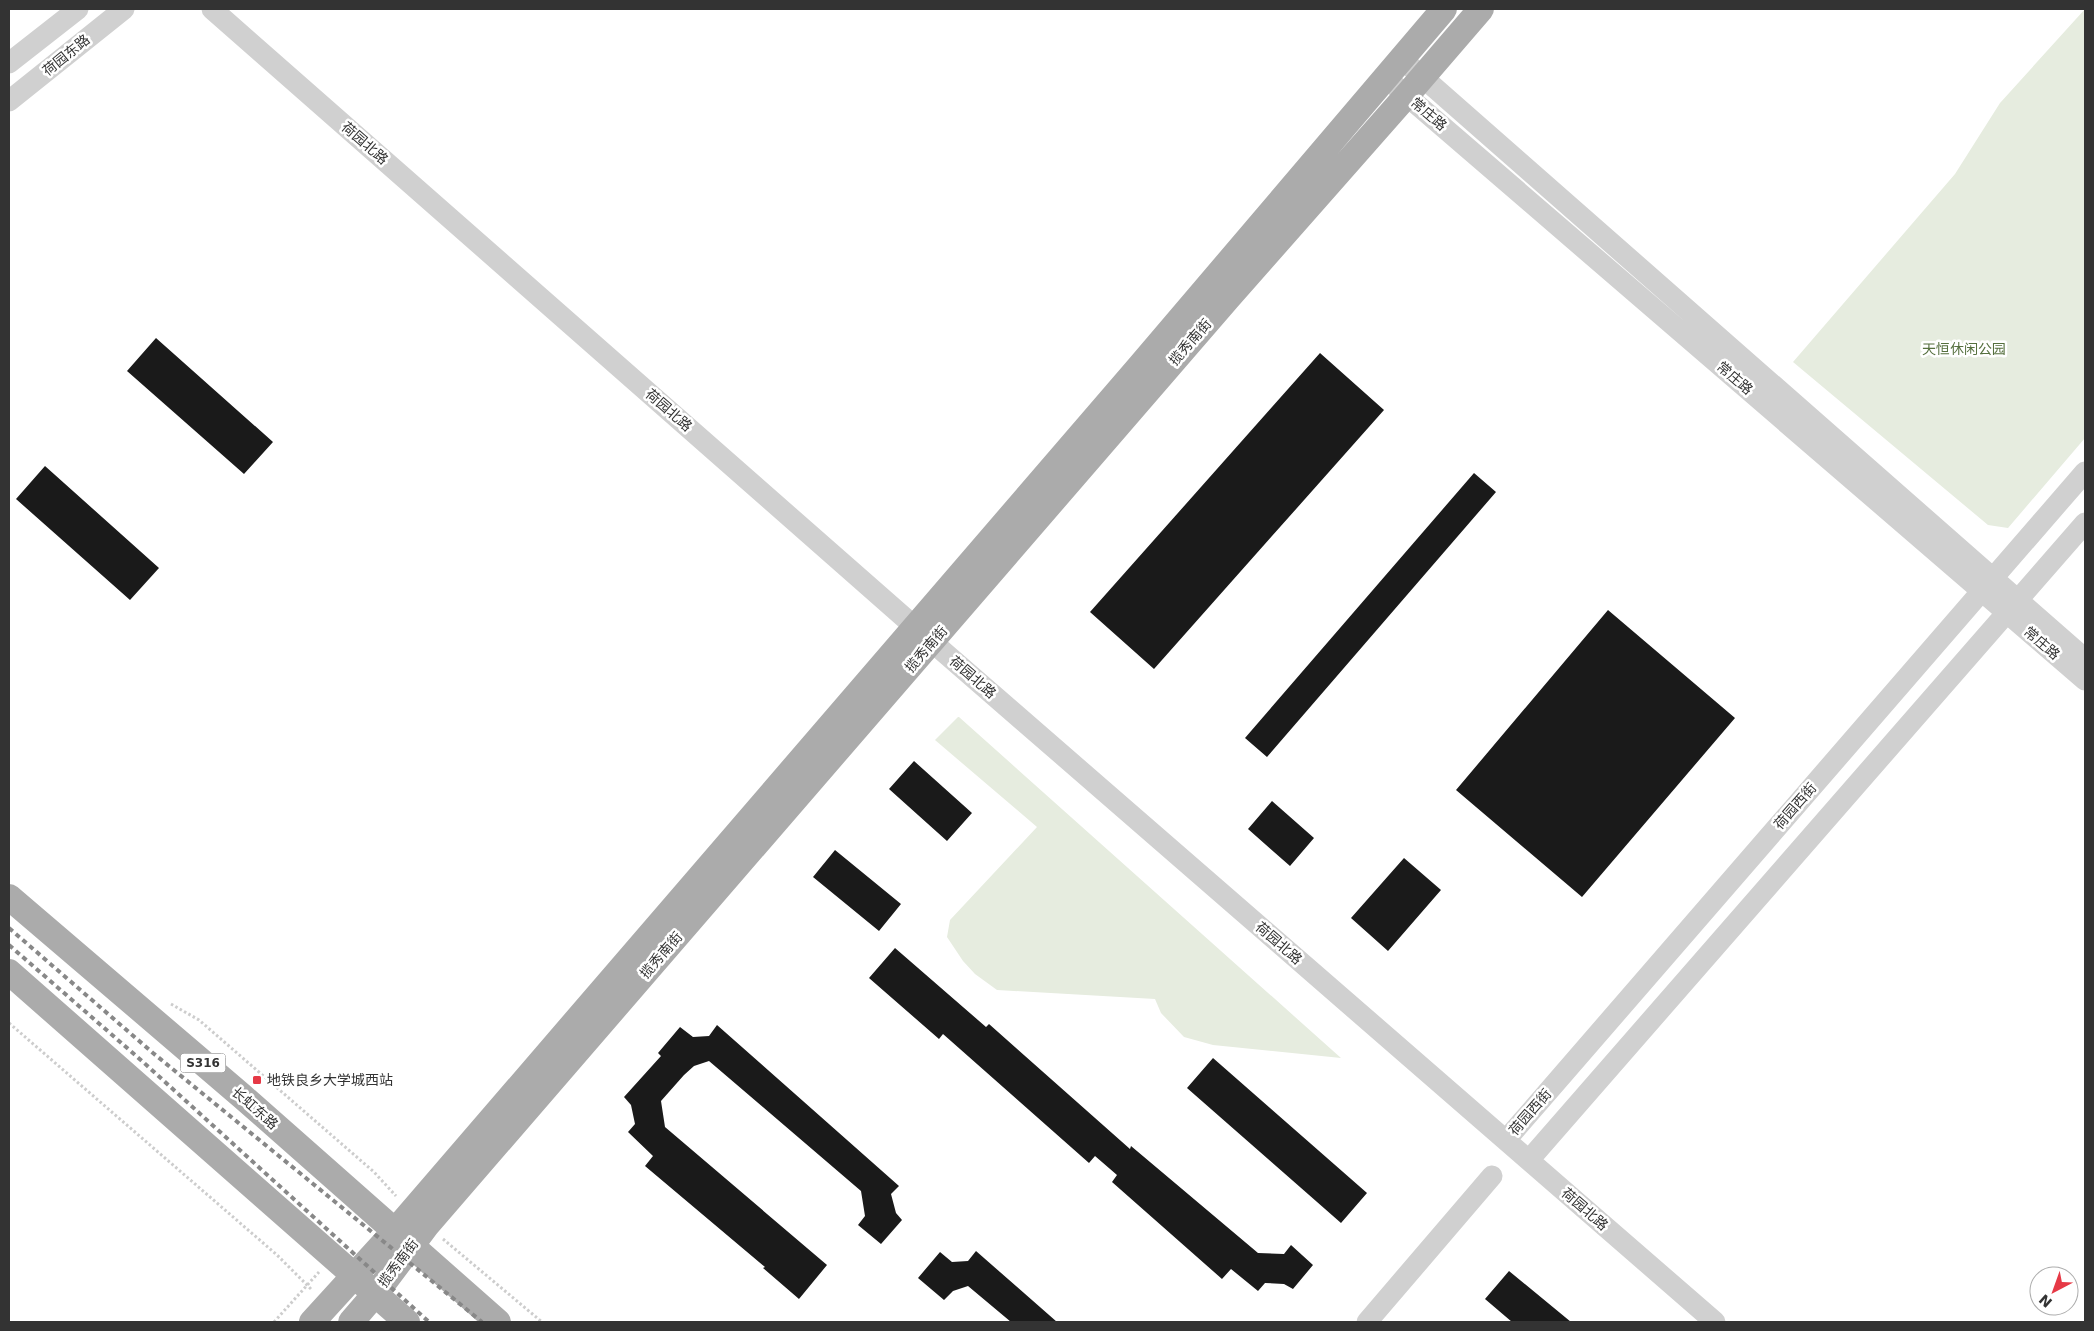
<svg xmlns="http://www.w3.org/2000/svg" width="2094" height="1331" font-family="'DejaVu Sans','Noto Sans SC',sans-serif">
<rect width="100%" height="100%" fill="#fff"/>
<!-- green -->
<path fill="#e6ecdf" d="M 2085,9 L 2085,438 L 2008,528 L 1988,525 L 1793,362 L 1955,174 L 2000,103 Z
M 958,717 L 959,717 L 1341,1058 L 1213,1045 L 1184,1037 L 1161,1013 L 1155,999 L 997,990 L 975,974 L 963,961 L 947,937 L 950,920 L 1037,827 L 935,740 Z"/>
<!-- building -->
<path fill="#1a1a1a" d="M 156,338 L 273,442 L 244,474 L 127,371 Z
M 1320,353 L 1384,410 L 1154,669 L 1090,612 Z
M 45,466 L 159,568 L 130,600 L 16,499 Z
M 1474,473 L 1496,492 L 1267,757 L 1245,738 Z
M 1608,610 L 1735,718 L 1582,897 L 1456,790 Z
M 914,761 L 972,813 L 947,841 L 889,789 Z
M 1272,801 L 1314,838 L 1290,866 L 1248,829 Z
M 835,850 L 901,904 L 879,931 L 813,877 Z
M 1404,858 L 1441,890 L 1388,951 L 1351,918 Z
M 895,948 L 986,1027 L 989,1024 L 1130,1149 L 1131,1146 L 1258,1253 L 1284,1254 L 1291,1245 L 1313,1265 L 1293,1289 L 1284,1284 L 1265,1283 L 1258,1291 L 1231,1269 L 1222,1279 L 1112,1182 L 1117,1175 L 1095,1156 L 1089,1163 L 943,1034 L 939,1039 L 869,978 Z
M 717,1025 L 899,1186 L 891,1194 L 896,1213 L 902,1220 L 881,1244 L 858,1225 L 865,1216 L 861,1191 L 709,1061 L 694,1066 L 684,1075 L 661,1101 L 665,1127 L 827,1265 L 799,1299 L 763,1268 L 765,1267 L 645,1166 L 653,1156 L 628,1132 L 635,1124 L 631,1105 L 624,1097 L 661,1056 L 658,1053 L 680,1027 L 693,1037 L 709,1036 Z
M 1213,1058 L 1367,1193 L 1341,1223 L 1187,1088 Z
M 976,1251 L 1057,1322 L 1011,1322 L 968,1286 L 953,1291 L 944,1300 L 918,1278 L 940,1252 L 952,1262 L 968,1261 Z
M 1509,1271 L 1571,1322 L 1512,1322 L 1485,1299 Z"/>
<g fill="none" stroke-linecap="round" stroke-linejoin="round">
<!-- path -->
<path stroke="#cdcdcd" stroke-width="3" stroke-dasharray="2.5 2.5" stroke-linecap="butt" d="M 171,1004 L 199,1020 L 374,1172 L 396,1196
M 9,1023 L 277,1255 L 312,1290
M 443,1239 L 542,1322
M 274,1322 L 319,1272"/>
<!-- minor -->
<path stroke="#d0d0d0" stroke-width="21" d="M 212,9 L 915,627 L 1715,1322
M 9,63 L 78,9
M 1411,67 L 2085,659
M 1385,77 L 2085,680
M 9,101 L 124,9
M 1506,1140 L 2085,472
M 1529,1160 L 2085,523
M 1367,1322 L 1492,1176"/>
<!-- major -->
<path stroke="#ababab" stroke-width="26" d="M 9,897 L 243,1097 L 498,1322
M 9,972 L 407,1322
M 312,1322 L 395,1231 L 1140,366 L 1444,9
M 351,1322 L 376,1293 L 427,1225 L 1228,298 L 1407,95 L 1481,9"/>
<!-- rail -->
<path stroke="#888" stroke-width="4" stroke-dasharray="5 4" stroke-linecap="butt" d="M 9,928 L 153,1053 L 482,1322
M 9,945 L 142,1061 L 429,1322"/>
</g>
<!-- markers -->
<rect fill="#e63946" stroke="#fff" stroke-width="2" x="252" y="1075" width="10" height="10" rx="2.5"/>
<g text-anchor="middle" dominant-baseline="central" stroke-width="5" stroke-linejoin="round" paint-order="stroke">
<!-- shield labels -->
<rect fill="#fff" stroke="#707070" stroke-width="1" x="180.5" y="1053.5" width="45" height="19" rx="4"/>
<g font-size="12" font-weight="bold" fill="#333">
<text x="203" y="1063">S316</text>
</g>
<!-- street labels -->
<g font-size="14" fill="#333" stroke="#fff">
<text transform="translate(66 55) rotate(-39)">荷园东路</text>
<text transform="translate(1429 114) rotate(41)">常庄路</text>
<text transform="translate(365 143) rotate(41)">荷园北路</text>
<text transform="translate(1190 342) rotate(-49)">揽秀南街</text>
<text transform="translate(1735 378) rotate(41)">常庄路</text>
<text transform="translate(669 410) rotate(41)">荷园北路</text>
<text transform="translate(2042 643) rotate(41)">常庄路</text>
<text transform="translate(926 649) rotate(-49)">揽秀南街</text>
<text transform="translate(973 677) rotate(41)">荷园北路</text>
<text transform="translate(1795 806) rotate(-49)">荷园西街</text>
<text transform="translate(1279 943) rotate(41)">荷园北路</text>
<text transform="translate(661 955) rotate(-49)">揽秀南街</text>
<text transform="translate(255 1108) rotate(41)">长虹东路</text>
<text transform="translate(1530 1112) rotate(-49)">荷园西街</text>
<text transform="translate(1585 1209) rotate(41)">荷园北路</text>
<text transform="translate(398 1263) rotate(-53)">揽秀南街</text>
</g>
<!-- park labels -->
<g font-size="14" fill="#56703f" stroke="#fff">
<text x="1964" y="349">天恒休闲公园</text>
</g>
<!-- poi labels -->
<g font-size="14" fill="#333" stroke="#fff" text-anchor="start">
<text x="267" y="1080">地铁良乡大学城西站</text>
</g>
</g>
<!-- border -->
<rect width="2094" height="1331" fill="none" stroke="#333333" stroke-width="20"/>
<!-- north arrow -->
<g transform="translate(2054 1291) rotate(221)"><circle r="24" fill="#ffffff" stroke="#adadad"/>
<path d="M0-4L9 19L0 12L-9 19Z" fill="#e63946"/>
<text y="-8" font-size="14" font-weight="bold" text-anchor="middle" fill="#333333">N</text>
</g>
</svg>
